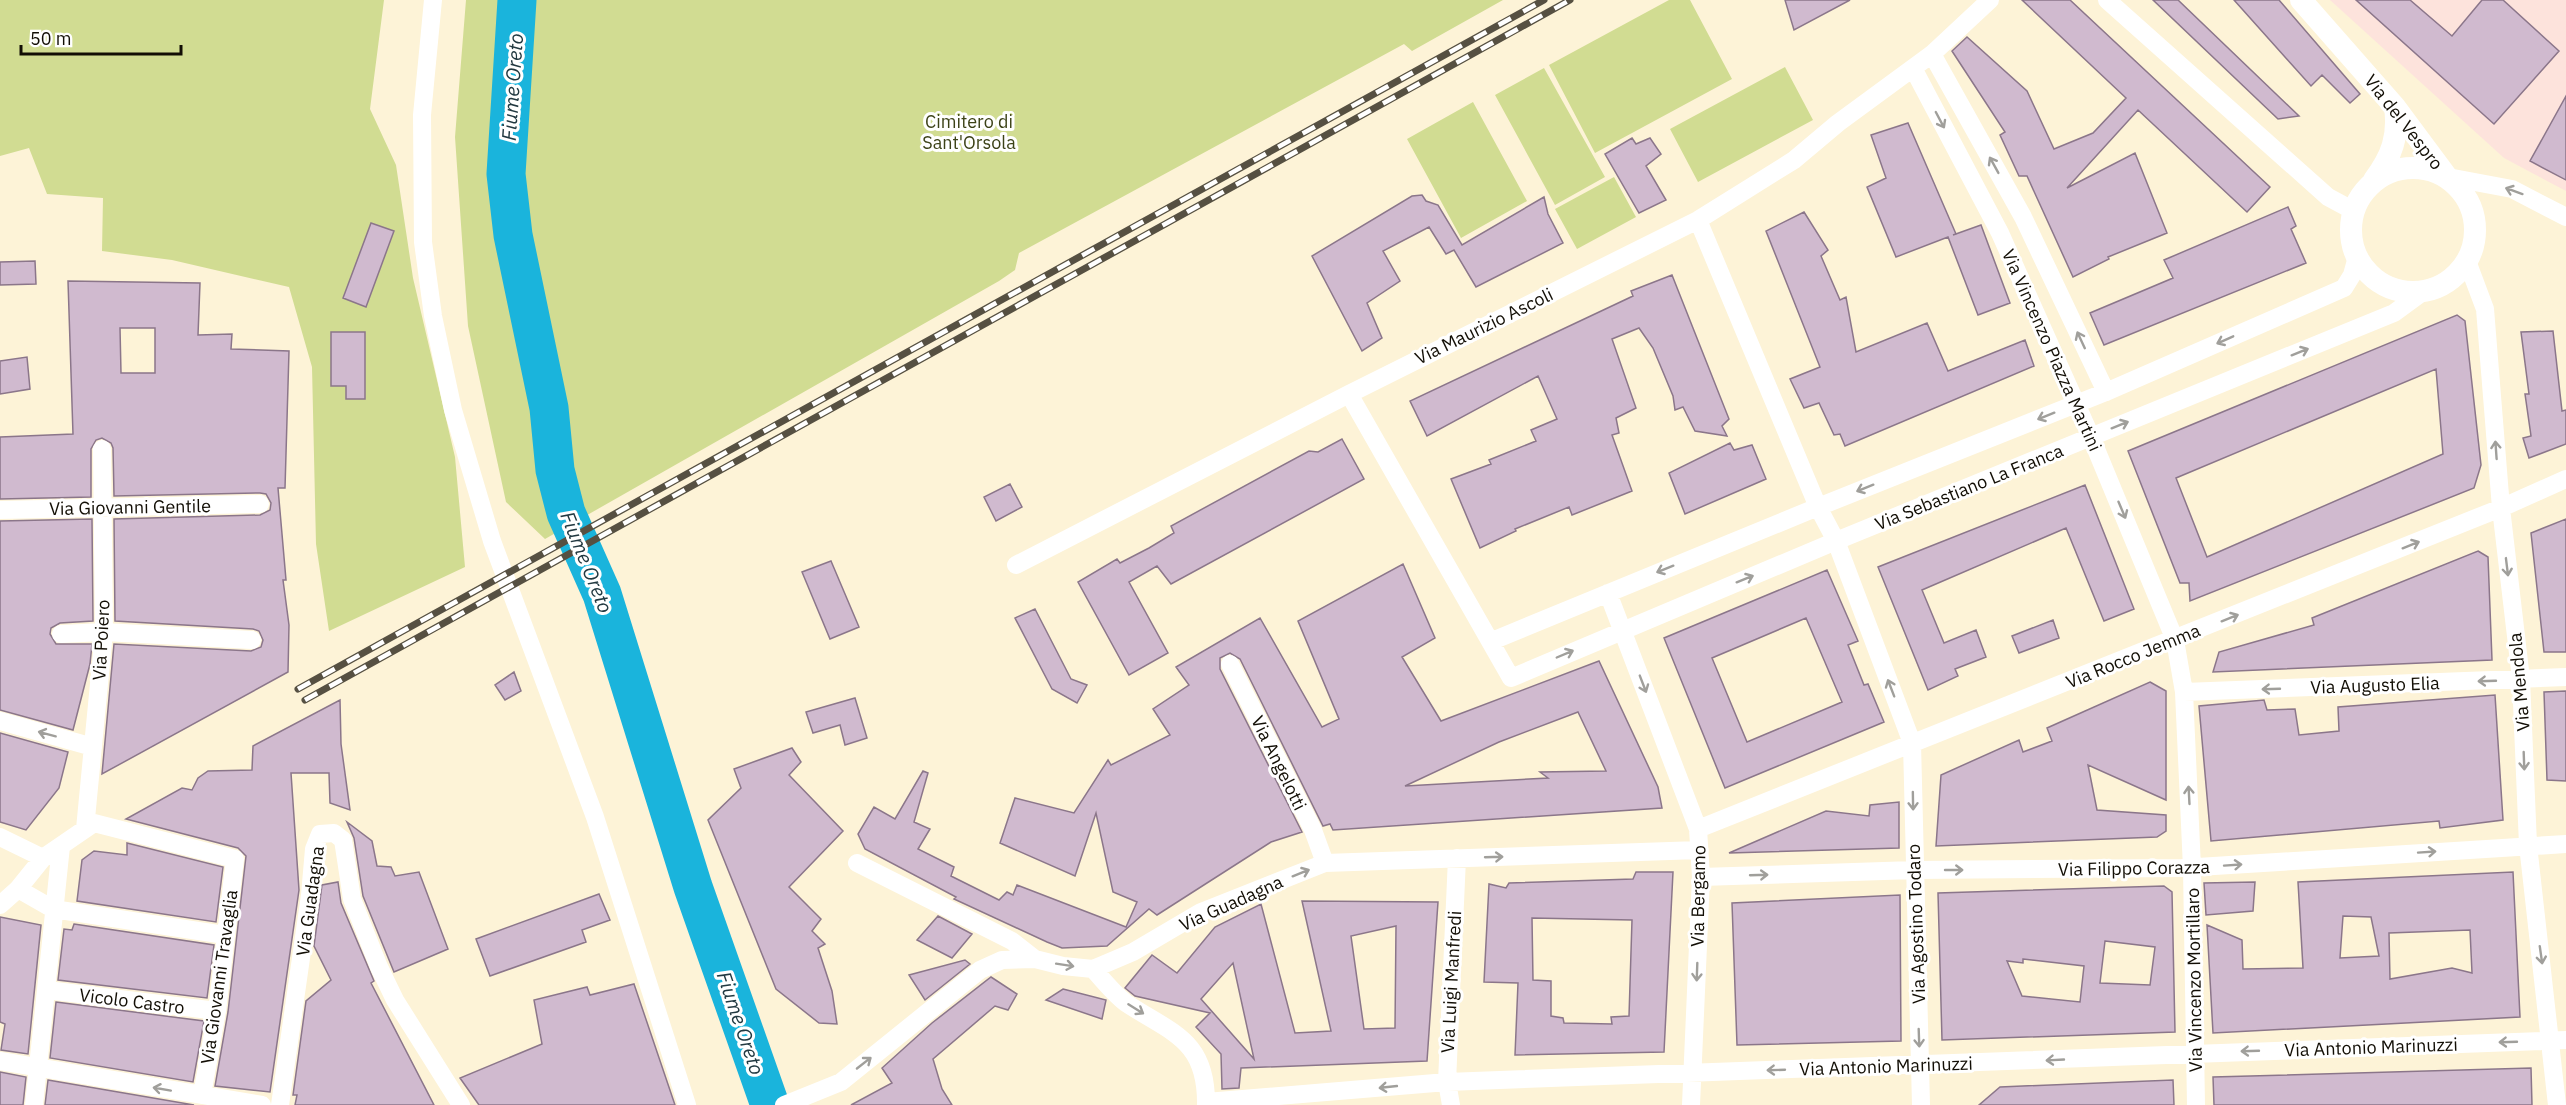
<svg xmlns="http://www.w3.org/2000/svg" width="2566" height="1105" font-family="'IBM Plex Sans',sans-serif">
<rect width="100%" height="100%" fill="#fdf3d7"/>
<!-- medical -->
<path fill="#fde3dc" d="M 2330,0 L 2566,0 L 2566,191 L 2504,158 Z"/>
<!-- green -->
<path fill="#d1dc92" d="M 0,0 L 384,0 L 370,109 L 396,165 L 413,278 L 455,457 L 465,567 L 329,631 L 316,544 L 312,367 L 289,287 L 172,260 L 102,251 L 103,198 L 47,194 L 29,148 L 0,156 Z
M 466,0 L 1503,0 L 1412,51 L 1404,44 L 1019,253 L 1015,270 L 999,281 L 545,539 L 506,502 L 468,326 L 455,137 Z
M 1669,0 L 1690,0 L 1732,79 L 1595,153 L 1549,65 Z
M 1785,67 L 1813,120 L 1698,182 L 1670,129 Z
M 1544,68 L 1605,177 L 1555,205 L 1495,95 Z
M 1473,102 L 1527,201 L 1461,238 L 1407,139 Z
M 1614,177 L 1636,217 L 1577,249 L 1555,209 Z"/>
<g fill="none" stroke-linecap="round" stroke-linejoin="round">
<!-- river -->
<path stroke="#1ab4dc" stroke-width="39" d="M 517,0 L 506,174 L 513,235 L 549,408 L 555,470 L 566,513 L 602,594 L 693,887 L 770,1105"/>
</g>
<!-- building -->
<path fill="#d0bacf" stroke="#8b768a" stroke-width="1.5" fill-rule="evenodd" d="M 1785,0 L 1850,0 L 1794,30 Z
M 2022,0 L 2070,0 L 2270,187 L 2247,212 L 2138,110 L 2067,188 L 2135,153 L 2167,233 L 2108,257 L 2109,259 L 2073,277 L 2027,176 L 2019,176 L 2000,135 L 2005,132 L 1952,51 L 1967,37 L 2027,91 L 2054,149 L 2093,133 L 2126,98 Z
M 2153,0 L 2178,0 L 2299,116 L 2278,119 Z
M 2234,0 L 2279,0 L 2360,94 L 2350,103 L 2322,75 L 2311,86 Z
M 2356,0 L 2410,0 L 2452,36 L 2482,0 L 2503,0 L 2559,51 L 2494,124 Z
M 2566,96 L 2566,180 L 2530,161 Z
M 1908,123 L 1956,234 L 1953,235 L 1981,225 L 2010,303 L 1978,315 L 1948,237 L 1896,257 L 1867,187 L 1886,178 L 1871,135 Z
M 1632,138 L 1636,144 L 1650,138 L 1661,154 L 1646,166 L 1666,200 L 1639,213 L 1605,154 Z
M 1422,195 L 1426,201 L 1438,205 L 1462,245 L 1544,197 L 1548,214 L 1563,243 L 1476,287 L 1454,250 L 1446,254 L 1429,227 L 1383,251 L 1400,281 L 1367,303 L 1382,338 L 1362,351 L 1312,256 L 1412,196 Z
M 2288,207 L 2296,226 L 2291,229 L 2306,263 L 2104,345 L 2090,313 L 2173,278 L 2164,260 Z
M 1804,212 L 1828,250 L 1821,256 L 1840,300 L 1846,297 L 1856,352 L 1927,323 L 1948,371 L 2025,340 L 2034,366 L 1845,446 L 1840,434 L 1834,435 L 1819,403 L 1804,408 L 1790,379 L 1820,367 L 1766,231 Z
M 371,223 L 394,231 L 366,307 L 343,298 Z
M 35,261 L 36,284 L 0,285 L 0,262 Z
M 1672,275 L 1729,419 L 1722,426 L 1727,436 L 1695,431 L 1683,407 L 1675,410 L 1673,396 L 1653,348 L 1639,328 L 1612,339 L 1636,408 L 1616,418 L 1619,433 L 1612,435 L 1632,491 L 1572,515 L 1569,507 L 1515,529 L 1516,531 L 1480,548 L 1451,479 L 1491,464 L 1489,460 L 1536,441 L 1531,430 L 1557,419 L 1538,376 L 1427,436 L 1410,401 L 1633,296 L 1631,291 Z
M 68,281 L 200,283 L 198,335 L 232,334 L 231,349 L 289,351 L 285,488 L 278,488 L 286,580 L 283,580 L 289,625 L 288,672 L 102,774 L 114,644 L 251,651 L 261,647 L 263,640 L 259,631 L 253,629 L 115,621 L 114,519 L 260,515 L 270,510 L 271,503 L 266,494 L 260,493 L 114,496 L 113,448 L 111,443 L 102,438 L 96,440 L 91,449 L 91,497 L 0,499 L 0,437 L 73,434 ZM 120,328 L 155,328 L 155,373 L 121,373 Z
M 2457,315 L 2465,321 L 2481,465 L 2474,488 L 2190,601 L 2189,583 L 2180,583 L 2128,451 ZM 2436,369 L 2443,454 L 2207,557 L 2176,478 Z
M 2553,331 L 2562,411 L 2566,410 L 2566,444 L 2529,458 L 2523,438 L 2531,436 L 2525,394 L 2529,394 L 2521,332 Z
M 331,332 L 365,332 L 365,399 L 346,399 L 346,386 L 331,386 Z
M 27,357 L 30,389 L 0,394 L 0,361 Z
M 1342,439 L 1364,479 L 1171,584 L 1157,566 L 1129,582 L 1168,653 L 1129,675 L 1078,582 L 1117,559 L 1120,563 L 1149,548 L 1174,533 L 1171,526 L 1309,451 L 1318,452 Z
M 1730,443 L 1734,450 L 1752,445 L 1766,479 L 1685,514 L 1669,473 Z
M 1010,484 L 1022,507 L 996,521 L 984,497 Z
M 2085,485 L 2134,609 L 2104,621 L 2066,528 L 1922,590 L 1944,643 L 1976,630 L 1986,657 L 1955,669 L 1958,676 L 1928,690 L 1878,567 Z
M 92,519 L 93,621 L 60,623 L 51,628 L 50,634 L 56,644 L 92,644 L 90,664 L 73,730 L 0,710 L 0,521 Z
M 2566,519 L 2566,652 L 2544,652 L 2531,533 Z
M 2478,551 L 2488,557 L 2492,660 L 2213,672 L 2219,652 L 2314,625 L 2312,618 Z
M 831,561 L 859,627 L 830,639 L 802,572 Z
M 1403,564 L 1435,638 L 1402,657 L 1441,721 L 1599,661 L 1658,787 L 1662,808 L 1333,830 L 1330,824 L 1323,826 L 1240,659 L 1230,653 L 1220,658 L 1220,669 L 1302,832 L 1271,842 L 1157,915 L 1149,909 L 1107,946 L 1062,948 L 1047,942 L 954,899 L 956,897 L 865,849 L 858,834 L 874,807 L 895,819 L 923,771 L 928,773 L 914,822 L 930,829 L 918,849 L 954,867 L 951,876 L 999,900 L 1007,892 L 1013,895 L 1017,885 L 1126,927 L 1137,902 L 1113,892 L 1096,813 L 1075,876 L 1000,843 L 1015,798 L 1074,813 L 1108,760 L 1111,765 L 1170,735 L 1153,709 L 1189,685 L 1176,667 L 1260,618 L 1322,727 L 1339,719 L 1298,621 ZM 1578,712 L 1606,771 L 1540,772 L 1548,778 L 1405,786 L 1499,742 Z
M 1827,570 L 1858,641 L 1848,645 L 1864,685 L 1868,684 L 1884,722 L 1725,788 L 1664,638 ZM 1806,618 L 1842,702 L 1747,742 L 1712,658 Z
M 1035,609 L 1071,679 L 1087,685 L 1077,703 L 1052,689 L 1015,618 Z
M 2053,620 L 2059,638 L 2019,653 L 2012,636 Z
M 514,672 L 521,691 L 505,700 L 495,685 Z
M 2150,682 L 2166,691 L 2166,800 L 2088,765 L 2097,810 L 2166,815 L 2166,831 L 2157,837 L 1936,846 L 1941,775 L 2019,740 L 2023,752 L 2052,741 L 2047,728 Z
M 2566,691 L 2566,781 L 2547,780 L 2544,692 Z
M 2495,695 L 2503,820 L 2440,828 L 2439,821 L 2211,841 L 2199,706 L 2264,700 L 2267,710 L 2295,709 L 2299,735 L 2339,731 L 2338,707 Z
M 855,698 L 867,738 L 845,745 L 840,725 L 813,733 L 806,712 Z
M 340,700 L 341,744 L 350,810 L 330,803 L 329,773 L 291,773 L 299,890 L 270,1092 L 215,1086 L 228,1012 L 246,856 L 238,848 L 126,819 L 182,788 L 192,790 L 198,778 L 208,771 L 252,770 L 253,746 Z
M 0,733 L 68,752 L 59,788 L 26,830 L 0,822 Z
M 792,748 L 801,762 L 789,775 L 843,831 L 789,887 L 821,919 L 812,931 L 825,944 L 818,948 L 832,991 L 837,1024 L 819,1023 L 776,989 L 708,820 L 741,788 L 734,769 Z
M 1899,802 L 1899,848 L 1729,853 L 1826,811 L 1869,816 L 1870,805 Z
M 347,822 L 372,841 L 377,866 L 391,867 L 395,876 L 419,872 L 448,949 L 394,972 L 363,896 L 354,838 Z
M 127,843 L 223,867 L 216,922 L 77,901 L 82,860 L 94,851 L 127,855 Z
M 1636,872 L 1673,872 L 1664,1052 L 1515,1055 L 1518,983 L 1484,982 L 1489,884 L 1506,888 L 1509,883 L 1633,879 ZM 1532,918 L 1632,920 L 1629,1016 L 1611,1017 L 1612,1024 L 1564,1023 L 1563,1018 L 1551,1016 L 1551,981 L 1533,980 Z
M 2513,872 L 2520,1017 L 2213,1033 L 2207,925 L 2242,940 L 2243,969 L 2303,968 L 2298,882 ZM 2343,916 L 2371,917 L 2379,956 L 2340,958 ZM 2470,930 L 2472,973 L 2452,968 L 2390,979 L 2389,933 Z
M 338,882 L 341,903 L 374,981 L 371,983 L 434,1105 L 295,1105 L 297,1095 L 293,1095 L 306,1001 L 331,980 L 314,946 L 322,885 Z
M 2255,882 L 2253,911 L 2206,915 L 2204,883 Z
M 2164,886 L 2172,892 L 2175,1032 L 1942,1040 L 1938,893 ZM 2105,941 L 2155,947 L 2150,985 L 2100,983 ZM 2023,959 L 2084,966 L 2080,1002 L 2022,996 L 2007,961 L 2023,963 Z
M 599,894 L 610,920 L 582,930 L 586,942 L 490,976 L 476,939 Z
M 1900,895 L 1901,1041 L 1737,1045 L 1732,903 Z
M 1302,901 L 1438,902 L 1427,1061 L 1241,1068 L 1239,1088 L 1222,1089 L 1221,1054 L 1196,1027 L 1210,1013 L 1135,996 L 1125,988 L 1152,955 L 1177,973 L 1215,927 L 1261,904 L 1295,1033 L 1331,1031 ZM 1396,926 L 1395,1028 L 1364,1029 L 1351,936 ZM 1233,963 L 1254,1059 L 1201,999 Z
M 938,916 L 972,934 L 952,958 L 917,940 Z
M 0,917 L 41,925 L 28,1054 L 1,1050 L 5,1024 L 0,1022 Z
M 74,924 L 214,945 L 207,998 L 58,980 L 64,929 L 72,930 Z
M 965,960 L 970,964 L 925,1000 L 909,975 Z
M 991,977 L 1017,994 L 1008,1010 L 995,1006 L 933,1059 L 942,1089 L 952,1105 L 851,1105 L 892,1083 L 882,1068 L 932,1023 Z
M 634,984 L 675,1105 L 479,1105 L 460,1078 L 542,1044 L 534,1000 L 587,987 L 590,995 Z
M 1063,989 L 1106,1000 L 1102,1019 L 1046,1000 Z
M 56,1002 L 204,1021 L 193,1082 L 50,1058 Z
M 2531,1068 L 2532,1105 L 2214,1105 L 2213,1077 Z
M 0,1072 L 26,1077 L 23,1105 L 0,1105 Z
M 48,1080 L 194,1105 L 45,1105 Z
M 2173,1080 L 2174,1105 L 1979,1105 L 2000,1087 Z"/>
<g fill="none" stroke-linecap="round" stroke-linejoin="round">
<!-- minor -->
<path stroke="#fff" stroke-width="18" d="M 433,0 L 422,115 L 423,242 L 433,316 L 453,410 L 492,541 L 595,817 L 687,1105
M 2107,0 L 2328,197 L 2354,211
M 1932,54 L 2023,217 L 2106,392
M 1913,68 L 2000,233 L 2091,437 L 2175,640 L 2184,692 L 2192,868 L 2196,1105
M 2448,177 L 2512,189 L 2566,217
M 1698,220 L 1818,507 L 1836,541 L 1912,743 L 1921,1105
M 2467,261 L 2485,309 L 2501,508 L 2521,679 L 2528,845 L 2557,1105
M 1349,394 L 1511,678 L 1836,541 L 2394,313 L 2424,291
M 0,510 L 260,504
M 1016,565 L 1349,394 L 1698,220 L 1794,160 L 1838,123 L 1932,54 L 1990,0
M 1608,593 L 1698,829 L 1701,877 L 1691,1105
M 61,634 L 104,632 L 252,640
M 1492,641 L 1818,507 L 2106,392 L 2344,288 L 2352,275 L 2357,257
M 1230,664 L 1313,830 L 1325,863
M 2184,692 L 2566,677
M 0,721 L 93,747
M 85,829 L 104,632 L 102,449
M 1698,829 L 2501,508 L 2566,479
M 0,837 L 43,858
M 857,863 L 1012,941 L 1035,959
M 1701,877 L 1914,870 L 2182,868 L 2566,844
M 18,889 L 53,909 L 225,935
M 0,905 L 18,889 L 43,858 L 94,823 L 235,859 L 217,1011 L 202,1095
M 1093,969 C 1103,980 1114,994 1126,1003 C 1171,1033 1207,1039 1206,1105
M 47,990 L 217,1011
M 0,1061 L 262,1105
M 1206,1102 L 1447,1082 L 2566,1040
M 34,1105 L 61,846
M 280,1105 L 310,895 L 314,849 L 320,834 L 334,833 L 343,840 L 352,899 L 379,967 L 395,1000 L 461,1105
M 784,1105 L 841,1082 L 980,970 L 1002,960 L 1035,959 L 1063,966 L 1093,969 L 1133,952 L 1201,912 L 1325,863 L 1699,850
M 1451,1105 L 1447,1082 L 1457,858"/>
<!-- tertiary -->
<path stroke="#fff" stroke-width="22" d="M 2301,0 L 2395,107 L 2447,177
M2351 230a62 62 0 1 1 124 0a62 62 0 1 1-124 0Z
M 2374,180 C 2392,156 2399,136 2395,107"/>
<defs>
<path id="rail" d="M 298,689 L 1544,0
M 305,700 L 1570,0"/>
</defs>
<!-- rail casing -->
<use href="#rail" stroke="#565042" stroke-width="7"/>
<!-- rail -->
<use href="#rail" stroke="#fff" stroke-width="4.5" stroke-dasharray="14" stroke-linecap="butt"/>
</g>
<!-- one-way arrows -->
<defs><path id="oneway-shaft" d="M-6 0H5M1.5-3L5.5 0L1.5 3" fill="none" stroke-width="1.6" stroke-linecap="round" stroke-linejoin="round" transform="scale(1.5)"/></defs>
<g stroke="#a09f9b">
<use href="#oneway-shaft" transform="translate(1940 120) rotate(62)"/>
<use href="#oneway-shaft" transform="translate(1994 165) rotate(-119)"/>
<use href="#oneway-shaft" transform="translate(2514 191) rotate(-160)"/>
<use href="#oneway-shaft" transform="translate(2081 340) rotate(-115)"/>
<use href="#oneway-shaft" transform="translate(2225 340) rotate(156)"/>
<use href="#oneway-shaft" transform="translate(2300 352) rotate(-22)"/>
<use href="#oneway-shaft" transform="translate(2046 416) rotate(158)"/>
<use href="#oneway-shaft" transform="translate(2120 425) rotate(-22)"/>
<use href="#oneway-shaft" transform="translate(2496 450) rotate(-94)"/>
<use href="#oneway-shaft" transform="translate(1865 488) rotate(158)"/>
<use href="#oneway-shaft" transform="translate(2122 510) rotate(67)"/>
<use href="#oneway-shaft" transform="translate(2411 545) rotate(-22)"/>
<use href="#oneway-shaft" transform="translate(2507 567) rotate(83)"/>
<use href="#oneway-shaft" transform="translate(1665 569) rotate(158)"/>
<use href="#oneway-shaft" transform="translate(1745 579) rotate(-22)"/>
<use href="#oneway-shaft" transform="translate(2230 618) rotate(-22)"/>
<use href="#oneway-shaft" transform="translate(1565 654) rotate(-23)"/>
<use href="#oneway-shaft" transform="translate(2487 681) rotate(178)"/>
<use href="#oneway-shaft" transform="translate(1643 684) rotate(69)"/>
<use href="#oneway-shaft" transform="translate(1891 688) rotate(-111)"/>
<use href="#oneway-shaft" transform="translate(2271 689) rotate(178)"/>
<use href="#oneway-shaft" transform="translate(47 734) rotate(-165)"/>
<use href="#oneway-shaft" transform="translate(2524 761) rotate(88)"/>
<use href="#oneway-shaft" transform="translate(2189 795) rotate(-93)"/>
<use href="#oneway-shaft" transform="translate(1913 801) rotate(89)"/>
<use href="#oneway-shaft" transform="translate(2427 852) rotate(-4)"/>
<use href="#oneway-shaft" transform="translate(1494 857) rotate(-2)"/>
<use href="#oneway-shaft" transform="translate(2233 865) rotate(-4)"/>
<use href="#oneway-shaft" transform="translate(1954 870)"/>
<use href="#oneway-shaft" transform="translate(1301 873) rotate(-22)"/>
<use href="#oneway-shaft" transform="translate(1759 875) rotate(-2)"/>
<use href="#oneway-shaft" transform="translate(2541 955) rotate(82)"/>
<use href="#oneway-shaft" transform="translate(1065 965) rotate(9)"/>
<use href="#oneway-shaft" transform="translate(1697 972) rotate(92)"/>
<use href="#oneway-shaft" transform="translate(1136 1009) rotate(32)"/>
<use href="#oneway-shaft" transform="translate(1919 1038) rotate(88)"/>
<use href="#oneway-shaft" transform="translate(2508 1042) rotate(178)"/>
<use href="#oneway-shaft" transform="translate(2250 1051) rotate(178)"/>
<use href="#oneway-shaft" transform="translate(2055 1060) rotate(177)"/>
<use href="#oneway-shaft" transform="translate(864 1063) rotate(-38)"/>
<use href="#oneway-shaft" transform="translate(1776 1070) rotate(178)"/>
<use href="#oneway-shaft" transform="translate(1388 1087) rotate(174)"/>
<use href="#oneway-shaft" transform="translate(162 1089) rotate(-170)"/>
</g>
<g text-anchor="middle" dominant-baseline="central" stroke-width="6" stroke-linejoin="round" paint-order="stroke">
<!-- park labels -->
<g font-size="18" fill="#3c4217" stroke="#fff">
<text x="969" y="121">Cimitero di<tspan x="969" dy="21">Sant'Orsola</tspan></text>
</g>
<!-- street labels -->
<g font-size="18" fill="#120e05" stroke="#fff">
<text transform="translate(2404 122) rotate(52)">Via del Vespro</text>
<text transform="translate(1484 326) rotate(-26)">Via Maurizio Ascoli</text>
<text transform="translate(2052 350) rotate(66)">Via Vincenzo Piazza Martini</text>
<text transform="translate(1969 487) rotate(-22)">Via Sebastiano La Franca</text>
<text transform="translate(130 507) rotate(-1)">Via Giovanni Gentile</text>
<text transform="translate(101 640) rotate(-87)">Via Poiero</text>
<text transform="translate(2133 656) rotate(-22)">Via Rocco Jemma</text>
<text transform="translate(2519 682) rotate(-95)">Via Mendola</text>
<text transform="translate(2375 685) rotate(-2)">Via Augusto Elia</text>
<text transform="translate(1279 763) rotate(64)">Via Angelotti</text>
<text transform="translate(2134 868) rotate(-1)">Via Filippo Corazza</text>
<text transform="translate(1698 896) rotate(-89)">Via Bergamo</text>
<text transform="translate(310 901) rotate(-82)">Via Guadagna</text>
<text transform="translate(1231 903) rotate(-24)">Via Guadagna</text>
<text transform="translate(1916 924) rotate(-92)">Via Agostino Todaro</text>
<text transform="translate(219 977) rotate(-82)">Via Giovanni Travaglia</text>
<text transform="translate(2194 980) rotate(-91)">Via Vincenzo Mortillaro</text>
<text transform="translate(1451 982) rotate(-87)">Via Luigi Manfredi</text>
<text transform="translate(132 1001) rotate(7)">Vicolo Castro</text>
<text transform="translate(2371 1047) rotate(-2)">Via Antonio Marinuzzi</text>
<text transform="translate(1886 1066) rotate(-2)">Via Antonio Marinuzzi</text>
</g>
<!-- water labels -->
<g font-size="20" font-style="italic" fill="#223941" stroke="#fff">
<text transform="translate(512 87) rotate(-86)">Fiume Oreto</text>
<text transform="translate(587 562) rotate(68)">Fiume Oreto</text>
<text transform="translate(741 1023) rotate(71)">Fiume Oreto</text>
</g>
</g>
<!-- scale -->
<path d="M21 45v9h160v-9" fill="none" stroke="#120e05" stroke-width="3"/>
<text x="30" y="45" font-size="18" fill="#120e05" stroke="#ffffff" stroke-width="4.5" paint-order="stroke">50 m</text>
</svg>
